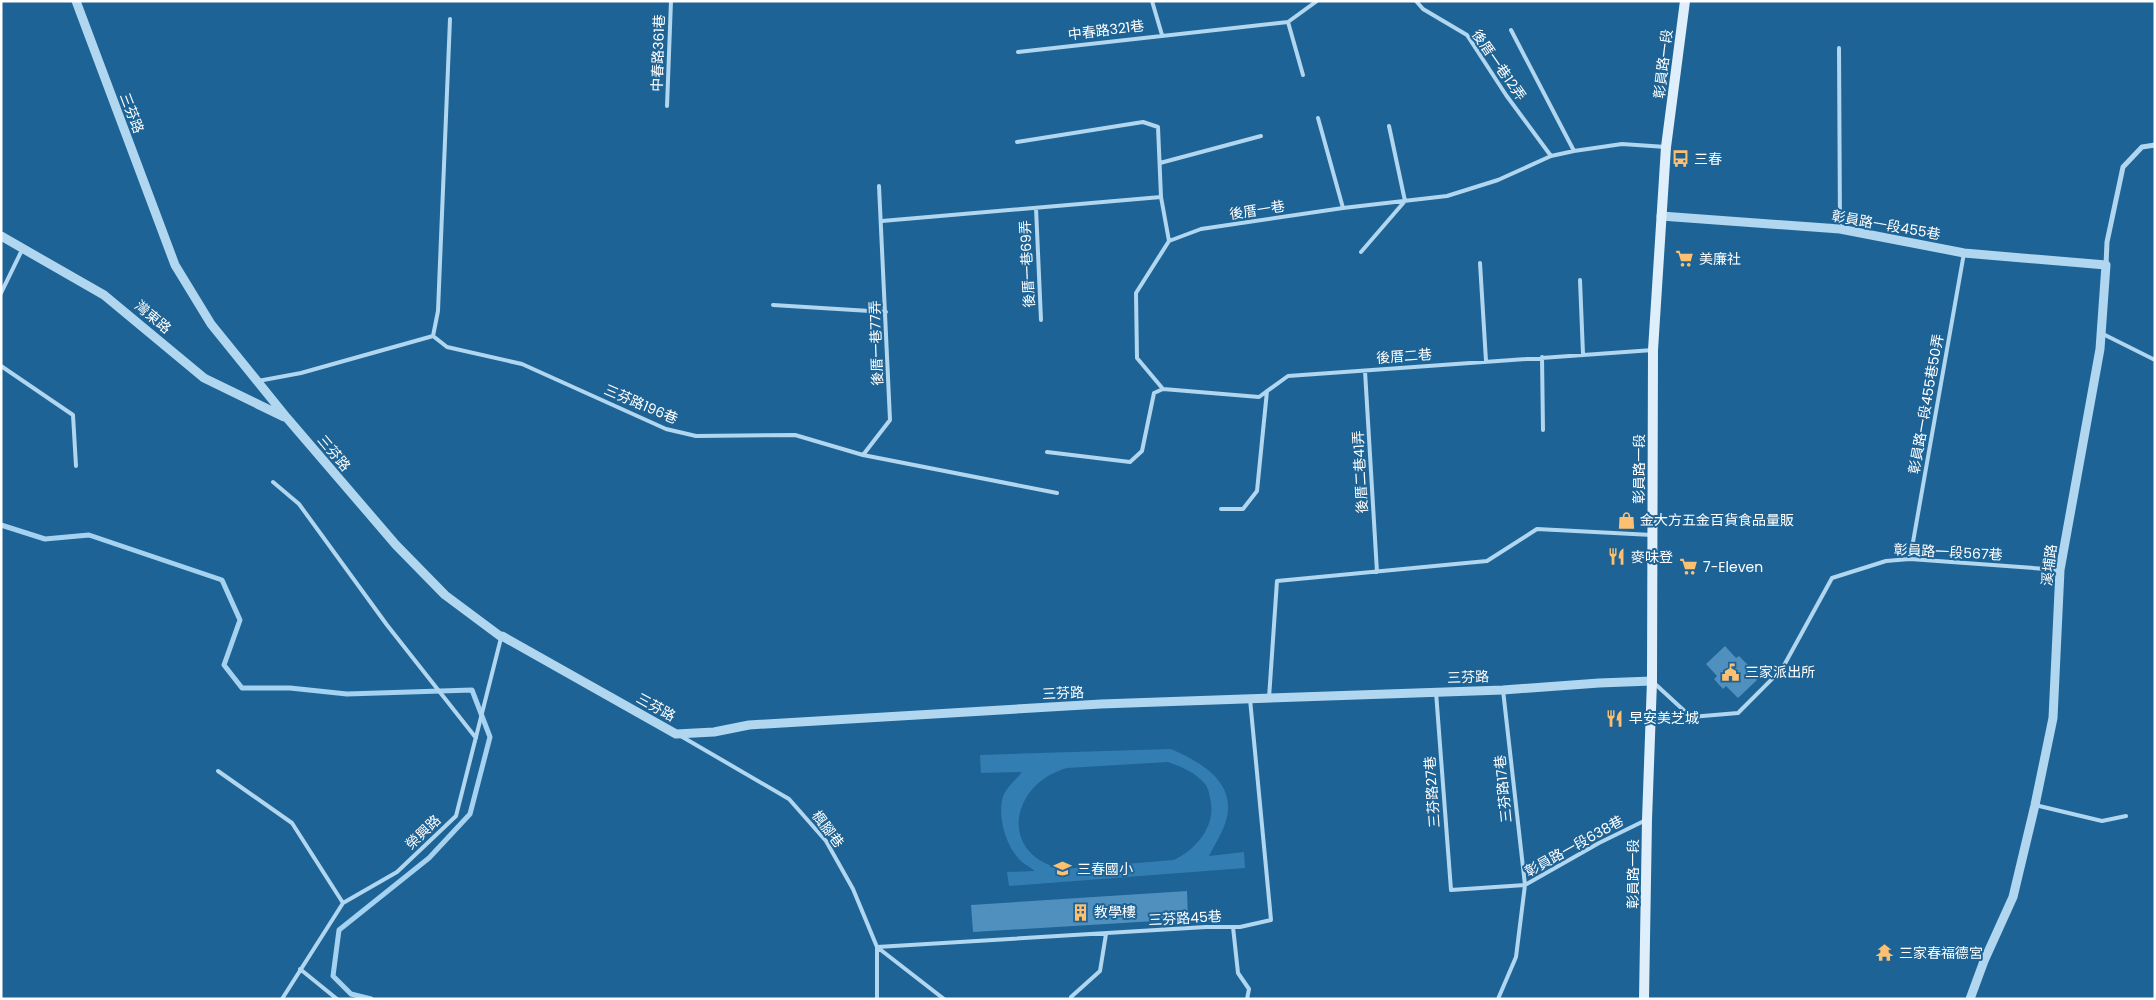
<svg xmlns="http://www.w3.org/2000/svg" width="2156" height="1000" font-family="Poppins,'Noto Sans TC',sans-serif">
<rect width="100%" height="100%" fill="#1e6395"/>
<!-- green -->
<path fill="#327eb2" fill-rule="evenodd" d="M 1171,749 C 1199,761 1235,781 1227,817 C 1224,830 1215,844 1209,856 L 1244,852 L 1245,868 L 1009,886 L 1007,872 L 1035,871 C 1031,868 1026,865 1022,862 C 1007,849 998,820 1002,800 C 1004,789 1016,780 1022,772 L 981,773 L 980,755 ZM 1168,762 C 1182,767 1195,772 1205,784 C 1208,787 1209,793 1210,798 C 1217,825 1197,849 1174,860 L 1063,869 C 998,856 1009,784 1067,768 Z"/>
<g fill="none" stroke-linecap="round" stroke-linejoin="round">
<!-- stream -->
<path stroke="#a4d2f0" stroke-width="5" d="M 1,525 L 45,539 L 89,535 L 222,580 L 240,620 L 224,665 L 242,688 L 290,688 L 347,694 L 472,690 L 490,737 L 470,814 L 429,858 L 339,930 L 333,976 L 351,994 L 371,999"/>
</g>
<!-- building -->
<path fill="#4f90be" d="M 1725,646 L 1736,658 L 1739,656 L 1748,665 L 1746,667 L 1757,680 L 1738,698 L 1726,686 L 1723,689 L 1714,679 L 1717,676 L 1706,664 Z
M 1187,891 L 1188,919 L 973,932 L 971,905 Z"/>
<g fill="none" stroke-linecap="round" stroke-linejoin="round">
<!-- service -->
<path stroke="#b1d6ef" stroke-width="4" d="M 1152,1 L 1162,35
M 1416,1 L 1423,9 L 1467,35 L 1506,95 L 1551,156
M 1288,22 L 1303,75
M 1511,30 L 1574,151
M 1839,48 L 1840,229
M 1018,52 L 1288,22 L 1317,1
M 667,106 L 671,1
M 1318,118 L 1343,208
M 1017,142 L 1143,122 L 1158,127 L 1161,197
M 1160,163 L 1261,136
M 1036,208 L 1041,320
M 882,221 L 1161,197 L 1169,241 L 1201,229 L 1343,208 L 1447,196 L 1498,180 L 1551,156 L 1574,151 L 1622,144 L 1666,147
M 1361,252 L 1405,201 L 1389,126
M 1480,263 L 1486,361
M 1580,280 L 1583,354
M 1,293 L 22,250
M 773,305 L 886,312
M 2101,333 L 2155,360
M 433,336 L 438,311 L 450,19
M 1542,357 L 1543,430
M 1,366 L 73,415 L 76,466
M 1365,371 L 1377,572
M 258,381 L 301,373 L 433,336 L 447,347 L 522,364 L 666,429 L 696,436 L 795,435 L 863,455 L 1057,493
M 1163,389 L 1137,358 L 1136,293 L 1169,241
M 1047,452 L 1130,462 L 1142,451 L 1154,393 L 1163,389 L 1259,397 L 1288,376 L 1653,350
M 863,455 L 890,420 L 879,186
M 273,482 L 299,504 L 387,625 L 476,738
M 1221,509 L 1243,509 L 1257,491 L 1267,391
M 1910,559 L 1964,253
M 1653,682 L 1691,717 L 1738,713 L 1782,669 L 1832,578 L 1886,561 L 1910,559 L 2060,570
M 1436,692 L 1451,890 L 1525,885 L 1599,843 L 1646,820
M 1269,698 L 1277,581 L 1487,561 L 1537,529 L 1652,535
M 679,735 L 789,799 L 826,841 L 853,889 L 877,947 L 877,999
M 218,771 L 292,823 L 343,903
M 2035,805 L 2102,821 L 2126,816
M 1233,927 L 1238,973 L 1249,989 L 1247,999
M 877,947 L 1206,927 L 1240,927 L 1271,920 L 1250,699
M 877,947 L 944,999
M 300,969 L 337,999
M 1071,997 L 1100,971 L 1106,934
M 282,999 L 343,903 L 397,872 L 456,816 L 501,638
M 1498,999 L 1516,957 L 1525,885 L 1503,690"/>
<!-- minor -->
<path stroke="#b1d6ef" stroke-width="5" d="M 2106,265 L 2107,242 L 2123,167 L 2142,147 L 2155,145"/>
<!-- tertiary -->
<path stroke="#b1d6ef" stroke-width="9" d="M 76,1 L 175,265 L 211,324 L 287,418 L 396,545 L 445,595 L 500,636 L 502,636 L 676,734 L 714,732 L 749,725 L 1101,704 L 1503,690 L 1599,683 L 1652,681
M 1661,216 L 1840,229 L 1964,253 L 2106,265 L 2100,349 L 2060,570 L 2053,718 L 2035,805 L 2013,897 L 1984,961 L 1970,999
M 1,236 L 104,295 L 204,378 L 284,417"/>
<!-- secondary -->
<path stroke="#deeefb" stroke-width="10" d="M 1644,999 L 1647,820 L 1652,681 L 1653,350 L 1666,147 L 1685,1"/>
</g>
<!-- icons -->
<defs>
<symbol id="bus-bare" viewBox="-9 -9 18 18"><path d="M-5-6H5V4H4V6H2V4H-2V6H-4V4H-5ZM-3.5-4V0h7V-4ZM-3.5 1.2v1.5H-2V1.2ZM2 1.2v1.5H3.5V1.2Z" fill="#fdc070" stroke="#1e6395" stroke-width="2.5" paint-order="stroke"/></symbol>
<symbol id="supermarket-bare" viewBox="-9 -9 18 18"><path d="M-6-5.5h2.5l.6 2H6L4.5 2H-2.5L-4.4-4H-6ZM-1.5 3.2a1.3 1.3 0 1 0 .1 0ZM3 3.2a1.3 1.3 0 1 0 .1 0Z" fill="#fdc070" stroke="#1e6395" stroke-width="2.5" paint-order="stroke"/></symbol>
<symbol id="shop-bare" viewBox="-9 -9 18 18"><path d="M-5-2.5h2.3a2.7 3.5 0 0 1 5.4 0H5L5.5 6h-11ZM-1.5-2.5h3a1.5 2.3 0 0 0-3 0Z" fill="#fdc070" stroke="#1e6395" stroke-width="2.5" paint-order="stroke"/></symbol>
<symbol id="restaurant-bare" viewBox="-9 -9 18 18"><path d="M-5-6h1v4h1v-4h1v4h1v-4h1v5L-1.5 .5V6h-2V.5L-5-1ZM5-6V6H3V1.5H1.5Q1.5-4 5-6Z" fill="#fdc070" stroke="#1e6395" stroke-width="2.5" paint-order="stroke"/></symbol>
<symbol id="civic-bare" viewBox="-9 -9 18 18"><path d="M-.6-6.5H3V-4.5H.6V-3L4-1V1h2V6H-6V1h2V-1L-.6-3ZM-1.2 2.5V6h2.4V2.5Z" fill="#fdc070" stroke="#1e6395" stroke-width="2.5" paint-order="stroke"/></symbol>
<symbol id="school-bare" viewBox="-9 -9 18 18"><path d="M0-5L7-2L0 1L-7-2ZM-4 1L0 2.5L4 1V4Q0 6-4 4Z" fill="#fdc070" stroke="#1e6395" stroke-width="2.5" paint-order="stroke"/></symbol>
<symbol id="building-bare" viewBox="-9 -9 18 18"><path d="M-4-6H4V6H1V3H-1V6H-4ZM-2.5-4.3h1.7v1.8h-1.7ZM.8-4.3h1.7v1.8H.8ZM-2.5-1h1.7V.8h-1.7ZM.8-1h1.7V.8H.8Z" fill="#fdc070" stroke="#1e6395" stroke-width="2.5" paint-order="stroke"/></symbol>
<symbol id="temple-bare" viewBox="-9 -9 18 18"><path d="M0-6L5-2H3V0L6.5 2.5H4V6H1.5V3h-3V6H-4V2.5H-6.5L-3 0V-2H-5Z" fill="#fdc070" stroke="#1e6395" stroke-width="2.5" paint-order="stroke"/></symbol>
</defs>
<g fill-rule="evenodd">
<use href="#bus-bare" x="1668" y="146" width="25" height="25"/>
<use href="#supermarket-bare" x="1672" y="246" width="25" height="25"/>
<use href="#shop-bare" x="1614" y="508" width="25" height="25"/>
<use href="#restaurant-bare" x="1604" y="544" width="25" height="25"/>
<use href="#supermarket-bare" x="1676" y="554" width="25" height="25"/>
<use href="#civic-bare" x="1718" y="660" width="25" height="25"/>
<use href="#restaurant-bare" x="1602" y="706" width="25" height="25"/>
<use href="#school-bare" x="1050" y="856" width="25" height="25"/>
<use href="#building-bare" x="1068" y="900" width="25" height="25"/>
<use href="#temple-bare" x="1872" y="940" width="25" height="25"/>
</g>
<g text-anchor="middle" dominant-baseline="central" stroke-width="4" stroke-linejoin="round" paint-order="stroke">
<!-- street labels -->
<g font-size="14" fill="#fff" stroke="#1e6395">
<text transform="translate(1106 30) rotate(-7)">中春路321巷</text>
<text transform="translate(658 53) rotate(-88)">中春路361巷</text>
<text transform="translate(1663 64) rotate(-83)">彰員路一段</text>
<text transform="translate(1499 65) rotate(55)">後厝一巷12弄</text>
<text transform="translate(132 113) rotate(69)">三芬路</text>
<text transform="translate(1257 210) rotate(-9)">後厝一巷</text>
<text transform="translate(1886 225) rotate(10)">彰員路一段455巷</text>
<text transform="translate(1027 264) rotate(-93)">後厝一巷69弄</text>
<text transform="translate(153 317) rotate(40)">灣東路</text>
<text transform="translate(876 343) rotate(-92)">後厝一巷77弄</text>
<text transform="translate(1404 356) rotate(-4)">後厝二巷</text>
<text transform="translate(641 404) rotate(23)">三芬路196巷</text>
<text transform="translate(1926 404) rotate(-80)">彰員路一段455巷50弄</text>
<text transform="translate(334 453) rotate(50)">三芬路</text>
<text transform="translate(1639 469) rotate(-90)">彰員路一段</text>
<text transform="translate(1360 472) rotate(-93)">後厝二巷41弄</text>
<text transform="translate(1948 552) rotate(3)">彰員路一段567巷</text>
<text transform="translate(2049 565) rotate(-83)">溪埔路</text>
<text transform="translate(1468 677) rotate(-2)">三芬路</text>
<text transform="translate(1063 693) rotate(-3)">三芬路</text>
<text transform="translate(656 707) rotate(29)">三芬路</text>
<text transform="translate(1503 789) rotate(-96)">三芬路17巷</text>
<text transform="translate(1432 792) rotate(-94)">三芬路27巷</text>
<text transform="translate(828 829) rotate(53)">楓腳巷</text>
<text transform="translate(423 832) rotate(-44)">榮興路</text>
<text transform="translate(1574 846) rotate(-29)">彰員路一段638巷</text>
<text transform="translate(1633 874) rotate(-90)">彰員路一段</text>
<text transform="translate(1185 918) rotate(-3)">三芬路45巷</text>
</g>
<!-- poi labels -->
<g font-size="14" fill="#fff" stroke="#1e6395" text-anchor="start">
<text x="1694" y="159">三春</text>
<text x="1699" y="259">美廉社</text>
<text x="1640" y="520">金大方五金百貨食品量販</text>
<text x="1631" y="557">麥味登</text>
<text x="1703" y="567">7-Eleven</text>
<text x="1745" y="672">三家派出所</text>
<text x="1629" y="718">早安美芝城</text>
<text x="1077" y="869">三春國小</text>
<text x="1094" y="912">教學樓</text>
<text x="1899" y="953">三家春福德宮</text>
</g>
</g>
<!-- border -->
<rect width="2156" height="1000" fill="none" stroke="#ffffff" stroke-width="5"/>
</svg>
